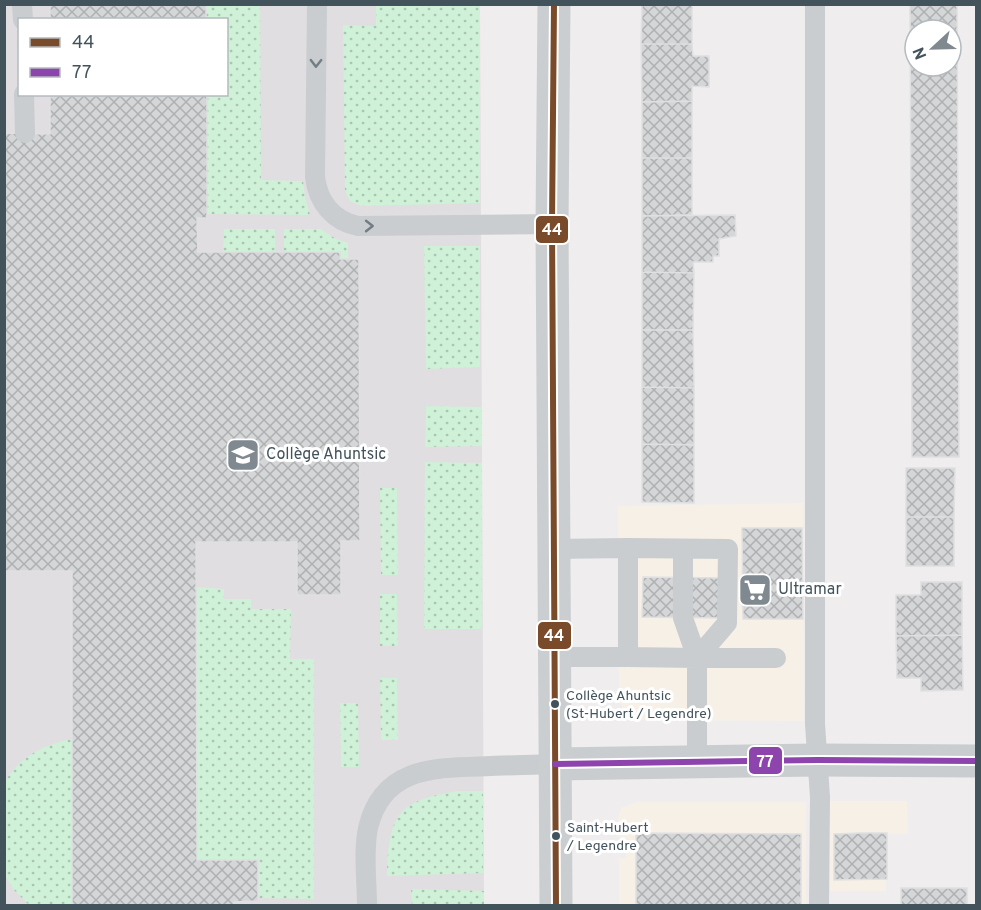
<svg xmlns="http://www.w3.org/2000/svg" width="981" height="910" font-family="Overpass,sans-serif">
<defs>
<pattern id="grass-dots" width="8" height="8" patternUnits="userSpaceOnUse" patternTransform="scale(1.5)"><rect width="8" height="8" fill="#cff1d7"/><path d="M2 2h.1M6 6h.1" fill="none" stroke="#aac6b2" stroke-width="1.8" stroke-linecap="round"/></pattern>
<pattern id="building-cross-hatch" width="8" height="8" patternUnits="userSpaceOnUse" patternTransform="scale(1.5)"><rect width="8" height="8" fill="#d5d6d8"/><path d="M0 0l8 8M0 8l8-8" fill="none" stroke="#aeb0b2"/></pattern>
</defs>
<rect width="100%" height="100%" fill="#efedee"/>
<!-- commercial -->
<path fill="#f7f0e7" d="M 803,503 L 804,721 L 630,720 L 619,702 L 618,506 Z
M 829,801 L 907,801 L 908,834 L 887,834 L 886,891 L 830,891 Z
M 637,802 L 806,802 L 806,905 L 619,905 L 619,858 L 626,858 L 626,838 L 618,837 L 618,817 L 621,808 Z"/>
<!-- education -->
<path fill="#e0dee0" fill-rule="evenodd" d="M 5,5 L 480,5 L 484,905 L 5,906 ZM 20,20 L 226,20 L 226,94 L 20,94 Z"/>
<!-- grass -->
<path fill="url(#grass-dots)" d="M 206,5 L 260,5 L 261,180 L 303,181 L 305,197 L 310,215 L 207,214 L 206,95 L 226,94 L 226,20 L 206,19 Z
M 376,5 L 480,5 L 480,203 L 361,206 L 350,201 L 345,191 L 343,25 L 376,26 Z
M 224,229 L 275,229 L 275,253 L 223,252 Z
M 284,229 L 321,229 L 336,239 L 348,243 L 348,259 L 284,252 Z
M 424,246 L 480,246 L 480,367 L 426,369 Z
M 426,406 L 482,407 L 482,446 L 425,447 Z
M 425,462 L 482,463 L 482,629 L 424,629 Z
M 380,488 L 397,488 L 398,575 L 381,575 Z
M 196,587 L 224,589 L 224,599 L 251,599 L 251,609 L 291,609 L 290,659 L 314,659 L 314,899 L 258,898 L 257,860 L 197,860 Z
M 380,594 L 397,594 L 398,646 L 380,646 Z
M 380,678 L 397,678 L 398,740 L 381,740 Z
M 340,703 L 358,703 L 359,767 L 341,767 Z
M 72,739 L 72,905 L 29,905 L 13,889 L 5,875 L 5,782 C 18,757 45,744 72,739 Z
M 458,791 L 483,791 L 483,873 L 387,876 C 389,815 396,801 458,791 Z
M 411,889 L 484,891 L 484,905 L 412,905 Z"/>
<!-- building -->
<path fill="url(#building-cross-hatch)" stroke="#e0dfe1" stroke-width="1.5" fill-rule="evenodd" d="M 50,4 L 206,4 L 206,20 L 50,20 Z
M 642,4 L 692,4 L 692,44 L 641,44 Z
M 910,4 L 957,4 L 959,457 L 912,457 ZM 915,30 L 951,30 L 951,66 L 915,66 Z
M 641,44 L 692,44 L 693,56 L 709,56 L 709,87 L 692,86 L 692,101 L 642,102 Z
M 50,94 L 207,94 L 207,218 L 197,218 L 198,252 L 340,252 L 340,259 L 359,259 L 360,541 L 341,541 L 341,595 L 297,595 L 297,542 L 196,542 L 197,860 L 258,860 L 258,901 L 234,902 L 233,906 L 72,906 L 72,571 L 4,571 L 4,133 L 50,134 Z
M 692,101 L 692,158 L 642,158 L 642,102 Z
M 642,158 L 692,158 L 692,215 L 642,216 Z
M 735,215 L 736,236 L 719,239 L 719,256 L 713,256 L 713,262 L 693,262 L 694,273 L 642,272 L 642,216 Z
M 642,272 L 694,273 L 693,330 L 642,330 Z
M 642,330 L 693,330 L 694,388 L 642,387 Z
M 642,387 L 694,388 L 694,445 L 642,444 Z
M 642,444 L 694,445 L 694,503 L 642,502 Z
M 906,468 L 955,468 L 954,517 L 906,517 Z
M 906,517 L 954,517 L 954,566 L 906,566 Z
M 742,528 L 802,528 L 803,619 L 743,619 Z
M 643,577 L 721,578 L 720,618 L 642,617 Z
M 921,582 L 962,582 L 962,635 L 896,636 L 896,595 L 921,595 Z
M 962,635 L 963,690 L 921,691 L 921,678 L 897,678 L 896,636 Z
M 636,833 L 801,834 L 801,906 L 636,906 Z
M 861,833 L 887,833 L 887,879 L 834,880 L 834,834 Z
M 901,888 L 967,888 L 967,906 L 901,906 Z"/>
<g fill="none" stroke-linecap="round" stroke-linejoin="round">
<!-- service -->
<path stroke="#c9cdcf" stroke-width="20" d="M 22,4 L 23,20
M 317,4 L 315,177 C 318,202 333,221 358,226 L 552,224
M 815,4 L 815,724 L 820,797 L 819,906
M 24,94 L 25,133
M 628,548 L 728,549 L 727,623 L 697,658
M 553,549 L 628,548 L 628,657 L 554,657
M 683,549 L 683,618 L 697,658
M 628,657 L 697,658 L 697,762
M 697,658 L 776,658
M 367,906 C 367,881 363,852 368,828 C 383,764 439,768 491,766 C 512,765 533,765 555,764"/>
<!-- minor -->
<path stroke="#c9cdcf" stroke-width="33" d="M 555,764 L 818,760 L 976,761"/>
<!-- secondary -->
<path stroke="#caced1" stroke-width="33" d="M 554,4 L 552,224 L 556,906"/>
<defs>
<path id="bus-1" d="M 554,4 L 552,224 L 556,906"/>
<path id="bus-2" d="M 555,764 L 818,760 L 976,761"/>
</defs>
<!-- bus-1 casing -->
<use href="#bus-1" stroke="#fff" stroke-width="10"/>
<!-- bus-2 casing -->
<use href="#bus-2" stroke="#fff" stroke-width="10"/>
<!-- bus-1 -->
<use href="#bus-1" stroke="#7a4b2a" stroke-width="6"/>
<!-- bus-2 -->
<use href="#bus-2" stroke="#8e44ad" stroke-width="6"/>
</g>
<!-- one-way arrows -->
<defs><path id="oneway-chevron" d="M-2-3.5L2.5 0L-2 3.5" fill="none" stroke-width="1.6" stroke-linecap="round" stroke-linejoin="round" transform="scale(1.5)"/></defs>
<g stroke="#727e84">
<use href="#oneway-chevron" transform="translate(316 63) rotate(91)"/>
<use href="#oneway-chevron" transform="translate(369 226)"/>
</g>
<!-- icons -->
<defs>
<symbol id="university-square" viewBox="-11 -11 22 22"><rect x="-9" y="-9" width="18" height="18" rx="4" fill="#7f898f" stroke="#fff"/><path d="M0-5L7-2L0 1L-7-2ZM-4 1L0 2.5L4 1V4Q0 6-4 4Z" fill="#fff"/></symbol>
<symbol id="supermarket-square" viewBox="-11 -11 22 22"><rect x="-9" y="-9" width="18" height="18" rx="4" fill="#7f898f" stroke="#fff"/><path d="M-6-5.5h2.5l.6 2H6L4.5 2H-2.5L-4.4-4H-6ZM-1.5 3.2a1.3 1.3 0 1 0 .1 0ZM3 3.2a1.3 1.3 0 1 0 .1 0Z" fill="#fff"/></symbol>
</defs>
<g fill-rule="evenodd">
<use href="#university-square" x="224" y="436" width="38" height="38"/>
<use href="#supermarket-square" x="736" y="571" width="38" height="38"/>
</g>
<!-- markers -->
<g fill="#43535c" stroke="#fff" stroke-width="2">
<circle cx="555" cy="704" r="5"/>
<circle cx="556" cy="836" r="5"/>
</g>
<g text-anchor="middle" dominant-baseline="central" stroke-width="6" stroke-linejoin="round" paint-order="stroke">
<!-- bus labels -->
<g font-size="14" fill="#43535c" stroke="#fff" text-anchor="start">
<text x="566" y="696">Collège Ahuntsic<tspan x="566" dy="18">(St-Hubert / Legendre)</tspan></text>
<text x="567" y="828">Saint-Hubert<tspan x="567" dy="18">/ Legendre</tspan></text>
</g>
<!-- poi labels -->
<g font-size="16" fill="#43535c" stroke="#fff" text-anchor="start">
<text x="266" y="455">Collège Ahuntsic</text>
<text x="778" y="590">Ultramar</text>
</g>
</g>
<g stroke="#fff" stroke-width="2">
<rect x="535" y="215" width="34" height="29" rx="6" fill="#7a4b2a"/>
<rect x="537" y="621" width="35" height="29" rx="6" fill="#7a4b2a"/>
<rect x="748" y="746" width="35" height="29" rx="6" fill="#8e44ad"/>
</g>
<g font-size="16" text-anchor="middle" font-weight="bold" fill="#fff">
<text x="552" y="235">44</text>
<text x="554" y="641">44</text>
<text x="765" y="767">77</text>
</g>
<!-- border -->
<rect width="981" height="910" fill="none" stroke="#43535c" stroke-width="12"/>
<!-- legend -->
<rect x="18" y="18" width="210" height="78" fill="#ffffff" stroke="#b4babe" stroke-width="1.5"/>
<rect x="30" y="38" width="30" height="9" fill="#7a4b2a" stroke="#b4babe" stroke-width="1.5"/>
<text x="72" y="48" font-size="18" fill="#43535c">44</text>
<rect x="30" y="68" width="30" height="9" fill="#8e44ad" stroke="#b4babe" stroke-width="1.5"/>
<text x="72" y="78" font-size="18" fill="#43535c">77</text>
<!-- north arrow -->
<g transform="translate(933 48) rotate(248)"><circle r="28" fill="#ffffff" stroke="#b4babe" stroke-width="1.5"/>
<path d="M0-4.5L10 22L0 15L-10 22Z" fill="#7f898f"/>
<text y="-9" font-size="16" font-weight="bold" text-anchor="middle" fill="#43535c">N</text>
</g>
</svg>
